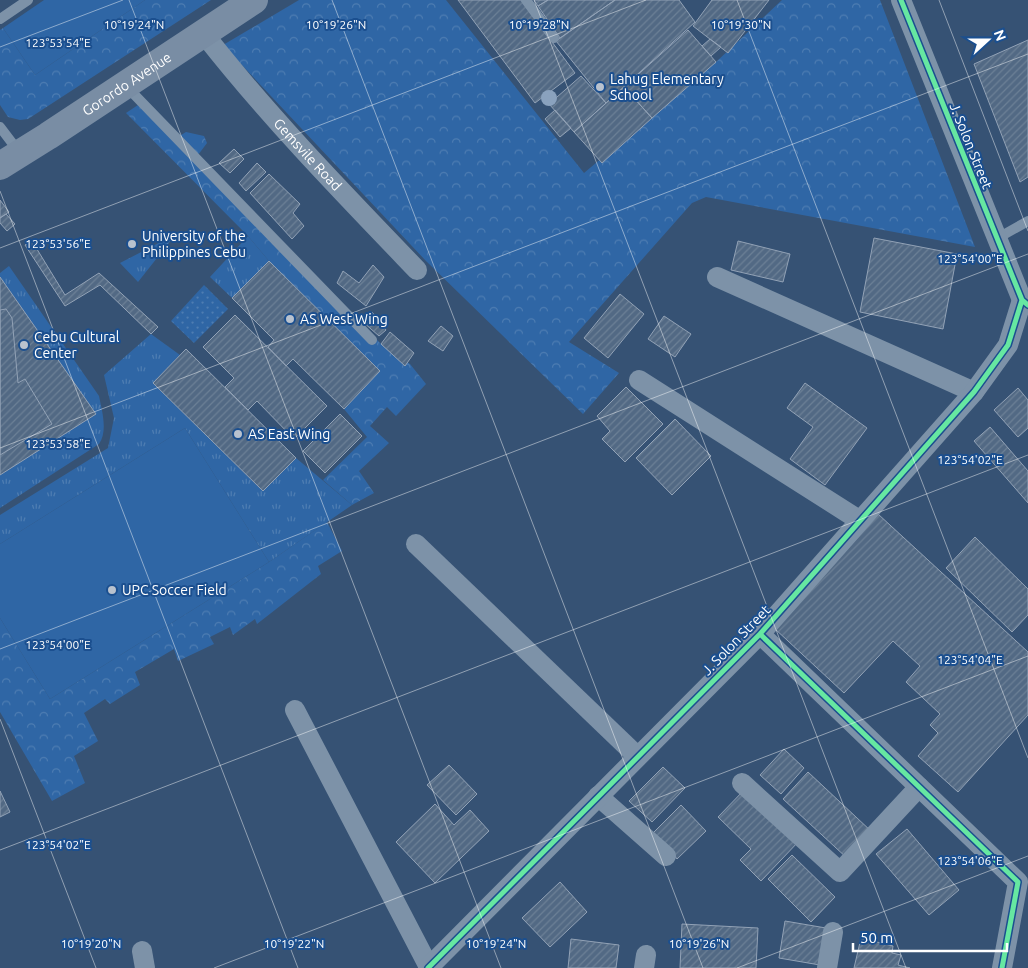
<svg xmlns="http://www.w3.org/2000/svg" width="1028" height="968" font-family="Ubuntu,sans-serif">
<defs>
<pattern id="grass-tufts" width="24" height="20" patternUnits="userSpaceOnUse" patternTransform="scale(1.25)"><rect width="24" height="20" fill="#2f66a5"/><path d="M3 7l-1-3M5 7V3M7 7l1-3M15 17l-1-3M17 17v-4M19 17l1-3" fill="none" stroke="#4e7db2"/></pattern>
<pattern id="forest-crowns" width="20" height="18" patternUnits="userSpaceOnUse" patternTransform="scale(1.25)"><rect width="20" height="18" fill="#2f66a5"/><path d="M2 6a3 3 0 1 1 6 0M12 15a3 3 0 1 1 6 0" fill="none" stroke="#4e7db2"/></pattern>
<pattern id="park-dots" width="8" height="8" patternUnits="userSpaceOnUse" patternTransform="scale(1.25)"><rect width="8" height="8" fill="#2f66a5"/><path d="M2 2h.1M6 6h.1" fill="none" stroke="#4e7db2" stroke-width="1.8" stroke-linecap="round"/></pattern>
<pattern id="building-hatch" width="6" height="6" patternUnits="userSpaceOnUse" patternTransform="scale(1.25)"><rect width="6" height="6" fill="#526984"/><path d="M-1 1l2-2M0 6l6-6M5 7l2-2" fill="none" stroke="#6c8096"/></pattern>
</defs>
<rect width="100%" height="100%" fill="#365274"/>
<!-- grass -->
<path fill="url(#grass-tufts)" d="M 176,234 L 138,282 L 120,263 Z
M 248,236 L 269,261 L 232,298 L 210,277 Z
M 9,266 L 99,396 C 102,411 108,431 99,444 L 0,508 L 0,273 Z
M 151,334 L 180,355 L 153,383 L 263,491 L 296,458 L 352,505 L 269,562 L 185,428 L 0,544 L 0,515 L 108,448 L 114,418 L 104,375 Z"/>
<!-- forest -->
<path fill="url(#forest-crowns)" d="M 145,0 L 211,0 L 28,119 L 20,120 L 8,117 L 0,105 L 0,30 L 3,28 L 35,75 Z
M 299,0 L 446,0 L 584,173 L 716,62 L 782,0 L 880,0 L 975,247 L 706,197 L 692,203 L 569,342 L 619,373 L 583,414 L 426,261 L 223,45 Z
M 138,105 L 173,140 L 186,132 L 204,136 L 207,143 L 198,155 L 381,344 L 410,364 L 426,384 L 396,416 L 387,407 L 370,426 L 389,443 L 359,471 L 374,493 L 352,505 L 323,480 L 367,437 L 344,409 L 380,371 L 269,261 L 248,236 L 126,113 Z
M 327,522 L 342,551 L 318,566 L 321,574 L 257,624 L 255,619 L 233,635 L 230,627 L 210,637 L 214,644 L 178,661 L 174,649 L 135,672 L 140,685 L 110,704 L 105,699 L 84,713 L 98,741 L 74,756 L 85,783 L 52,801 L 0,712 L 0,618 L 50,699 L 269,562 Z"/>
<!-- park -->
<path fill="url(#park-dots)" d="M 204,285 L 228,309 L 194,343 L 171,321 Z"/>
<!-- garden -->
<path fill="#2f66a5" d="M 44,0 L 145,0 L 35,75 L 3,28 Z
M 185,428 L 269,562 L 50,699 L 0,618 L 0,544 Z"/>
<!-- building -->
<path fill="url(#building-hatch)" stroke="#92a2b6" d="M 458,0 L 521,0 L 575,73 L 535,103 Z
M 534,0 L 548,0 L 538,6 Z
M 548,0 L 615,0 L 560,38 L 538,6 Z
M 615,0 L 679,0 L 695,22 L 606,103 L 556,41 Z
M 712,0 L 769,0 L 728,53 L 693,26 Z
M 688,30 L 716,62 L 652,118 L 624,87 Z
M 710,39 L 721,47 L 711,56 L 702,46 Z
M 1028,40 L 1028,177 L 1020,182 L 974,64 Z
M 581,76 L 606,103 L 574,132 L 549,104 Z
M 624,87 L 652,118 L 602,163 L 574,132 Z
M 555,110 L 571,128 L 560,137 L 545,119 Z
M 234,149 L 244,159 L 230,173 L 219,163 Z
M 257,163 L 266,172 L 246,191 L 239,183 Z
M 269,174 L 300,204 L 293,213 L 304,226 L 292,239 L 250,193 Z
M 0,200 L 9,212 L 0,218 Z
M 6,214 L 15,224 L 7,231 L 0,223 L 0,218 Z
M 874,238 L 957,254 L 943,329 L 860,312 Z
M 32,241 L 65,295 L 99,273 L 158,327 L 151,334 L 100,285 L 65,306 L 25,245 Z
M 738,241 L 790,254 L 783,282 L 731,270 Z
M 269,261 L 380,371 L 344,409 L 293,359 L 286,366 L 268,347 L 274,340 L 232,298 Z
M 373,265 L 384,277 L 366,306 L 337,283 L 343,271 L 359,283 Z
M 0,277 L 96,414 L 0,475 Z
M 620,294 L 644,314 L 608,358 L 584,338 Z
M 6,309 L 12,318 L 18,383 L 25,379 L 52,424 L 0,455 L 0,310 Z
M 372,312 L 386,330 L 379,336 L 363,322 Z
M 235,315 L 327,406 L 294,439 L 257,401 L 248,410 L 225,387 L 234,378 L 203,347 Z
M 664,316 L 691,334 L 675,357 L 648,339 Z
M 441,326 L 453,336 L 443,351 L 428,341 Z
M 390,332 L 414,353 L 405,366 L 381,344 Z
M 186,349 L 296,458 L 263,491 L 153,383 Z
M 805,383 L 867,428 L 825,485 L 790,459 L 813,427 L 787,408 Z
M 626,387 L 663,424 L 625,462 L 602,439 L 610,431 L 597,416 Z
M 1018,388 L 1028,400 L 1028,428 L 1018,437 L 994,410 Z
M 340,414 L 362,436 L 325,473 L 303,451 Z
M 675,419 L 711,456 L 672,495 L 636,458 Z
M 990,427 L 1028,471 L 1028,503 L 974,441 Z
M 878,514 L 1028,652 L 1028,715 L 958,792 L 918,756 L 938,733 L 930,725 L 940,714 L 906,682 L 920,666 L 893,641 L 844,693 L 774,628 Z
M 975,537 L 1028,589 L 1028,615 L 1012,632 L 946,568 Z
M 784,749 L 804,768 L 781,794 L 760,775 Z
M 449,765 L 477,794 L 456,815 L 427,785 Z
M 663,767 L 685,788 L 652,822 L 629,801 Z
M 808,772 L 872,832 L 848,859 L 783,799 Z
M 746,788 L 800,840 L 761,881 L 740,860 L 751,849 L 718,817 Z
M 0,791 L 10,812 L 0,817 Z
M 435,804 L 454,825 L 470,810 L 489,831 L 435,883 L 396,842 Z
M 681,805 L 706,831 L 677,859 L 667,846 L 653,833 Z
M 907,829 L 959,890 L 929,915 L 876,854 Z
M 792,855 L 835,897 L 811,922 L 768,879 Z
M 560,882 L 587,912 L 550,947 L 522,918 Z
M 785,921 L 826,928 L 820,965 L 779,958 Z
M 682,924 L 758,928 L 756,968 L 680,968 Z
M 861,938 L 893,946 L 892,953 L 901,955 L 898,965 L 910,968 L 854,968 Z
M 571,939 L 619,945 L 616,968 L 568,968 Z"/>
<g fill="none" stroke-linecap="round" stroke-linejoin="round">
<!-- lane -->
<path stroke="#7d92a8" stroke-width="10" d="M 526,0 L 554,38
M 0,19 L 28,0
M 126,86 L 372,340
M 0,127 L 19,152
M 996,239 L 1028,221"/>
<!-- street -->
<g stroke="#7d92a8" stroke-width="20">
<path d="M 901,0 L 1022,300 L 1028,305"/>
<path id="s1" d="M 204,34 C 269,117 343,193 417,270"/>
<path d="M 717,277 L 974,392"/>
<path d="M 639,380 L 859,520"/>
<path d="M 416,544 L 637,756"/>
<path d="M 760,634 L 1018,882 L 1002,968"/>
<path d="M 295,710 L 429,967"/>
<path d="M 742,783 L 840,872 L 919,787"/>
<path d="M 598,796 L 666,856"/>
<path d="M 142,951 L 145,968"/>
<path d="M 428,968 L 760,634 L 974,392 L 1008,345 L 1022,300"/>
<path d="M 644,968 L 646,955"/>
<path d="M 827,968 L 833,932"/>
</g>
<!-- secondary -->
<path stroke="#798da4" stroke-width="28" id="s2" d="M 0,166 L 48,136 L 254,0"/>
<defs>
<path id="cycleway" d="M 901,0 L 1022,300 L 1028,305
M 760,634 L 1018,882 L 1002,968
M 428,968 L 760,634 L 974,392 L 1008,345 L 1022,300"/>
</defs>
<!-- cycleway casing -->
<use href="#cycleway" stroke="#1b4f8f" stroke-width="8"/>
<!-- cycleway -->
<use href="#cycleway" stroke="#66e7a1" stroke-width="5"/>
</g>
<!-- trees -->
<circle fill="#8aa2be" cx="549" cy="98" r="8"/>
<!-- ticks -->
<path fill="none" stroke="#fff" stroke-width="1" stroke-opacity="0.45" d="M 129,0 L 501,968M 332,0 L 703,968M 534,0 L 906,968M 737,0 L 1028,758M 939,0 L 1028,231M 0,47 L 123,0M 0,191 L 298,968M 0,248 L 646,0M 0,448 L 1028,54M 0,649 L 1028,254M 0,719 L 96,968M 0,850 L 1028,455M 214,968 L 1028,656M 737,968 L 1028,856"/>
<!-- markers -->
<g fill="#b9c2ce" stroke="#1b4f8f" stroke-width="2">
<circle cx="600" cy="87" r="5"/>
<circle cx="132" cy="244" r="5"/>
<circle cx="290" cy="319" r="5"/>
<circle cx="24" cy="345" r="5"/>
<circle cx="238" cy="434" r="5"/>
<circle cx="112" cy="590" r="5"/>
</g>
<g text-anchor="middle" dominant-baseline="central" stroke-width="4" stroke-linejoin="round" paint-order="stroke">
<!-- poi labels -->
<g font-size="14" fill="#fff" stroke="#1b4f8f" text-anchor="start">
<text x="610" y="79">Lahug Elementary<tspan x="610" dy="16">School</tspan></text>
<text x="142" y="236">University of the<tspan x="142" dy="16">Philippines Cebu</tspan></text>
<text x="300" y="319">AS West Wing</text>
<text x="34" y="337">Cebu Cultural<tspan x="34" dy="16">Center</tspan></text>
<text x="248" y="434">AS East Wing</text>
<text x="122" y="590">UPC Soccer Field</text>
</g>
<!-- street labels -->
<g font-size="14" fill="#fff" stroke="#1b4f8f">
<text stroke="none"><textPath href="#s2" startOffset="151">Gorordo Avenue</textPath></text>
<text transform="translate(971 146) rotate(68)">J. Solon Street</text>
<text stroke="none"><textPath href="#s1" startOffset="159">Gemsvile Road</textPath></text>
<text transform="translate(736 640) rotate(-46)">J. Solon Street</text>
</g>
</g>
<g font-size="12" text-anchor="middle" fill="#fff" stroke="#1b4f8f" stroke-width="4" stroke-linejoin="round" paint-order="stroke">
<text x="134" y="29">10°19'24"N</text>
<text x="336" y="29">10°19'26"N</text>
<text x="741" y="29">10°19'30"N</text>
<text x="539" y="29">10°19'28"N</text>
<text x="58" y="47">123°53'54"E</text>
<text x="58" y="248">123°53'56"E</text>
<text x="970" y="263">123°54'00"E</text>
<text x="58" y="448">123°53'58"E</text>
<text x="970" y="464">123°54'02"E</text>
<text x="58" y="649">123°54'00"E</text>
<text x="970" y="664">123°54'04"E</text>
<text x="58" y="849">123°54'02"E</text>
<text x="970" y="865">123°54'06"E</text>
<text x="91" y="948">10°19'20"N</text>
<text x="294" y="948">10°19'22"N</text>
<text x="496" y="948">10°19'24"N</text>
<text x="699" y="948">10°19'26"N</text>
</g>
<!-- north arrow -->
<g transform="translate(988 40) rotate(69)" stroke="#1b4f8f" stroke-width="4" paint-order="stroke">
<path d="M0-4L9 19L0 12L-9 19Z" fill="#ffffff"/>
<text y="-8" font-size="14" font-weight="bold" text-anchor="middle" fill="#ffffff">N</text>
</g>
<!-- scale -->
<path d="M853 943v8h154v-8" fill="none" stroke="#ffffff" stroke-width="2.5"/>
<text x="860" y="943" font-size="15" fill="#ffffff" stroke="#1b4f8f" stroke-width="4" paint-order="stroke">50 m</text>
</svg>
